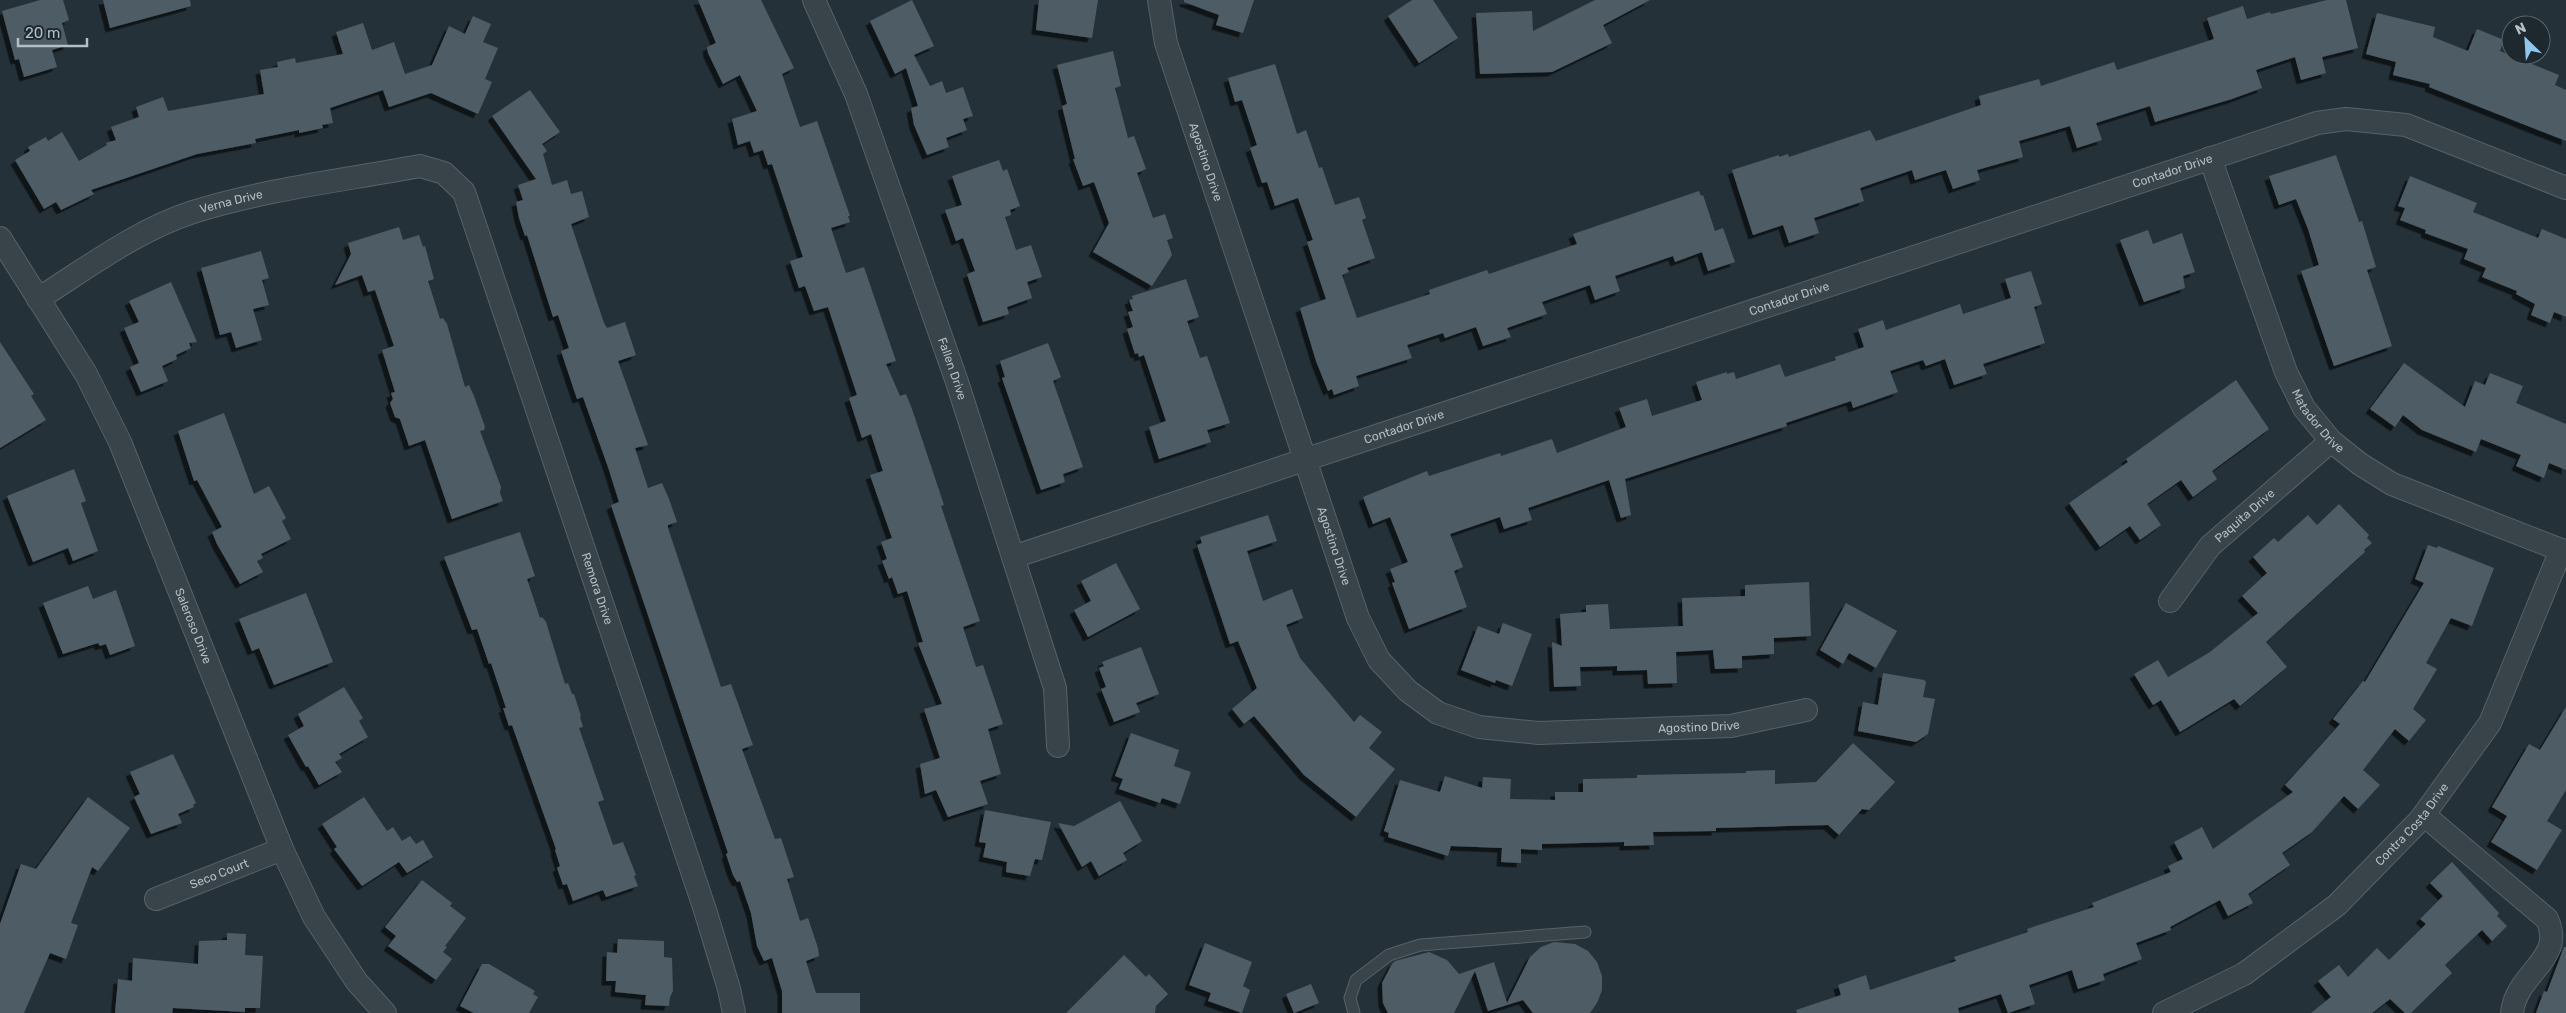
<svg xmlns="http://www.w3.org/2000/svg" width="2566" height="1013" font-family="Rubik,sans-serif">
<defs>
<filter id="shadow"><feDropShadow dx="-4.5" dy="4.5" stdDeviation="0" flood-color="#0009"/></filter>
</defs>
<rect width="100%" height="100%" fill="#253139"/>
<!-- building -->
<path fill="#4e5c65" filter="url(#shadow)" d="M 40,0 L 63,0 L 69,20 L 62,23 L 68,45 L 52,50 L 57,67 L 24,77 L 19,59 L 15,60 L 2,11 Z
M 103,0 L 190,0 L 191,6 L 110,28 Z
M 698,0 L 761,0 L 794,68 L 782,74 L 800,127 L 817,121 L 850,216 L 848,216 L 850,222 L 831,228 L 846,273 L 864,267 L 896,361 L 886,364 L 900,396 L 906,394 L 912,409 L 944,505 L 941,506 L 980,621 L 963,627 L 976,667 L 983,665 L 1003,724 L 988,729 L 1001,774 L 980,781 L 988,804 L 948,817 L 936,790 L 925,794 L 920,764 L 940,758 L 924,709 L 942,704 L 918,643 L 923,642 L 907,591 L 898,594 L 892,577 L 889,579 L 882,561 L 887,559 L 881,542 L 892,538 L 870,475 L 883,471 L 871,434 L 862,438 L 849,398 L 857,395 L 828,307 L 814,311 L 805,286 L 799,288 L 790,261 L 803,257 L 772,164 L 768,165 L 763,150 L 754,153 L 750,141 L 738,145 L 732,119 L 757,111 L 740,75 L 723,84 L 708,53 L 707,47 L 716,43 Z
M 912,0 L 934,46 L 914,55 L 930,86 L 942,81 L 946,93 L 963,87 L 973,116 L 963,119 L 967,130 L 946,138 L 949,147 L 927,155 L 914,125 L 911,108 L 918,106 L 906,68 L 895,74 L 870,21 Z
M 1039,0 L 1098,0 L 1092,38 L 1036,30 Z
M 1184,0 L 1254,0 L 1243,33 L 1216,25 L 1219,15 L 1184,2 Z
M 1412,0 L 1433,0 L 1458,38 L 1419,63 L 1388,16 Z
M 1595,0 L 1650,0 L 1603,25 L 1612,43 L 1552,72 L 1480,74 L 1476,13 L 1532,11 L 1533,31 Z
M 2327,0 L 2346,0 L 2358,48 L 2322,57 L 2326,73 L 2301,80 L 2295,57 L 2256,70 L 2262,88 L 2232,99 L 2155,122 L 2150,106 L 2096,123 L 2102,140 L 2077,148 L 2070,126 L 2019,141 L 2023,157 L 1977,170 L 1980,180 L 1953,189 L 1946,170 L 1915,180 L 1912,170 L 1860,188 L 1864,201 L 1814,218 L 1819,233 L 1789,243 L 1783,225 L 1753,235 L 1732,170 L 1779,155 L 1779,157 L 1788,154 L 1789,157 L 1870,130 L 1876,141 L 1981,105 L 1979,96 L 2039,79 L 2041,86 L 2114,62 L 2117,70 L 2214,39 L 2207,18 L 2243,6 L 2247,19 L 2270,12 L 2271,14 Z
M 2377,13 L 2435,27 L 2433,37 L 2468,51 L 2477,29 L 2504,40 L 2500,51 L 2559,75 L 2555,85 L 2566,90 L 2566,141 L 2429,87 L 2430,84 L 2393,75 L 2396,62 L 2366,54 Z
M 473,16 L 491,24 L 483,42 L 498,48 L 485,79 L 492,82 L 478,114 L 431,93 L 389,107 L 383,90 L 330,108 L 333,123 L 322,125 L 323,128 L 299,133 L 299,130 L 255,139 L 256,143 L 197,154 L 91,190 L 94,194 L 61,210 L 56,202 L 44,209 L 15,160 L 30,151 L 28,147 L 46,137 L 48,141 L 62,132 L 79,161 L 107,145 L 106,143 L 116,140 L 111,127 L 139,117 L 136,107 L 163,97 L 168,111 L 264,94 L 260,70 L 278,67 L 277,62 L 295,58 L 296,63 L 343,54 L 336,32 L 363,23 L 372,50 L 394,42 L 405,74 L 432,65 L 449,26 L 465,34 Z
M 1113,51 L 1121,86 L 1115,88 L 1128,138 L 1134,136 L 1146,169 L 1137,173 L 1153,218 L 1165,214 L 1173,238 L 1167,240 L 1172,255 L 1152,286 L 1093,252 L 1109,223 L 1094,182 L 1083,186 L 1073,159 L 1075,159 L 1062,106 L 1067,104 L 1057,65 Z
M 1275,64 L 1297,134 L 1306,130 L 1319,168 L 1322,167 L 1335,205 L 1359,197 L 1366,218 L 1362,220 L 1375,258 L 1347,268 L 1349,272 L 1342,275 L 1357,318 L 1430,294 L 1429,290 L 1487,270 L 1489,274 L 1577,244 L 1573,234 L 1699,191 L 1701,196 L 1703,195 L 1715,231 L 1723,228 L 1735,262 L 1708,271 L 1702,252 L 1675,262 L 1673,256 L 1615,276 L 1620,291 L 1595,300 L 1590,285 L 1542,302 L 1547,314 L 1507,328 L 1511,337 L 1483,346 L 1476,327 L 1445,338 L 1443,333 L 1407,345 L 1412,358 L 1356,376 L 1359,386 L 1334,395 L 1332,389 L 1328,391 L 1316,361 L 1300,308 L 1326,299 L 1307,242 L 1313,240 L 1298,198 L 1275,206 L 1267,182 L 1262,183 L 1250,148 L 1257,145 L 1242,100 L 1235,102 L 1228,78 Z
M 530,90 L 560,132 L 542,144 L 547,151 L 543,154 L 552,185 L 567,180 L 571,194 L 582,191 L 589,217 L 571,224 L 604,323 L 607,328 L 625,322 L 636,355 L 618,361 L 648,445 L 635,448 L 648,488 L 662,483 L 669,499 L 677,522 L 668,525 L 668,528 L 721,687 L 731,684 L 753,745 L 742,749 L 775,839 L 781,838 L 794,877 L 787,879 L 800,921 L 808,918 L 818,948 L 819,956 L 806,961 L 816,993 L 860,993 L 860,1013 L 782,1013 L 782,991 L 772,958 L 764,961 L 757,946 L 751,913 L 740,881 L 737,882 L 733,875 L 726,854 L 728,853 L 622,538 L 611,505 L 619,502 L 608,467 L 583,397 L 577,399 L 561,351 L 569,348 L 558,315 L 553,317 L 527,235 L 525,236 L 519,218 L 516,202 L 523,200 L 518,185 L 536,179 L 492,116 Z
M 2336,155 L 2359,222 L 2362,221 L 2376,267 L 2367,270 L 2392,346 L 2334,366 L 2301,271 L 2319,265 L 2308,229 L 2296,199 L 2279,205 L 2269,176 Z
M 999,160 L 1003,171 L 1007,169 L 1020,206 L 1010,210 L 1011,215 L 1005,217 L 1016,250 L 1031,245 L 1042,277 L 1027,282 L 1032,298 L 1007,307 L 1009,314 L 983,322 L 967,274 L 975,271 L 963,238 L 956,241 L 945,210 L 962,205 L 952,176 Z
M 2410,176 L 2477,203 L 2473,212 L 2538,238 L 2542,229 L 2566,239 L 2566,317 L 2554,312 L 2550,323 L 2531,315 L 2535,304 L 2516,294 L 2517,291 L 2482,277 L 2486,268 L 2464,259 L 2468,249 L 2425,233 L 2426,230 L 2400,220 L 2405,208 L 2398,206 Z
M 399,227 L 403,240 L 419,235 L 423,247 L 425,246 L 434,279 L 428,281 L 440,319 L 443,318 L 447,324 L 465,387 L 469,385 L 474,396 L 485,427 L 484,430 L 480,431 L 501,487 L 500,493 L 503,501 L 452,519 L 425,440 L 409,446 L 400,419 L 395,417 L 390,403 L 393,399 L 391,393 L 395,392 L 382,350 L 394,346 L 375,290 L 368,292 L 362,275 L 335,285 L 351,254 L 348,243 Z
M 2148,230 L 2153,244 L 2182,233 L 2195,272 L 2183,276 L 2185,288 L 2144,302 L 2120,240 Z
M 261,251 L 269,278 L 262,280 L 269,305 L 253,309 L 262,340 L 236,348 L 231,332 L 220,335 L 201,268 Z
M 2031,271 L 2042,304 L 2034,307 L 2045,343 L 1983,364 L 1987,374 L 1954,385 L 1945,359 L 1926,366 L 1923,360 L 1890,371 L 1898,392 L 1853,408 L 1851,401 L 1786,423 L 1787,426 L 1625,479 L 1631,515 L 1621,518 L 1609,480 L 1528,508 L 1532,520 L 1504,529 L 1500,517 L 1450,534 L 1463,567 L 1454,571 L 1467,607 L 1409,629 L 1392,583 L 1395,582 L 1390,569 L 1408,562 L 1390,517 L 1373,524 L 1363,497 L 1427,471 L 1429,476 L 1500,453 L 1501,456 L 1552,439 L 1557,453 L 1626,427 L 1619,408 L 1647,399 L 1652,416 L 1702,400 L 1696,382 L 1727,372 L 1727,374 L 1734,372 L 1736,379 L 1780,364 L 1785,377 L 1836,360 L 1835,357 L 1864,347 L 1858,329 L 1883,320 L 1886,330 L 1960,304 L 1963,314 L 2011,298 L 2005,279 Z
M 1186,279 L 1199,317 L 1187,321 L 1200,358 L 1207,356 L 1230,423 L 1207,430 L 1211,442 L 1159,459 L 1149,427 L 1166,421 L 1144,355 L 1139,357 L 1138,353 L 1135,354 L 1127,329 L 1133,327 L 1128,312 L 1133,311 L 1129,300 L 1133,299 L 1132,296 Z
M 171,282 L 197,342 L 189,343 L 191,348 L 176,355 L 177,359 L 162,366 L 168,381 L 141,392 L 130,367 L 139,363 L 124,328 L 139,322 L 129,301 Z
M 0,342 L 34,394 L 31,396 L 46,420 L 0,448 Z
M 1048,343 L 1061,377 L 1053,381 L 1083,467 L 1063,474 L 1065,482 L 1041,490 L 1002,378 L 1005,377 L 1000,361 Z
M 2404,363 L 2465,407 L 2475,381 L 2485,385 L 2490,373 L 2523,386 L 2516,403 L 2566,424 L 2566,470 L 2549,463 L 2544,478 L 2516,466 L 2521,455 L 2481,439 L 2476,452 L 2422,430 L 2403,415 L 2395,427 L 2370,409 Z
M 2236,380 L 2269,429 L 2212,471 L 2217,479 L 2193,497 L 2181,480 L 2147,504 L 2161,525 L 2140,540 L 2130,526 L 2100,547 L 2069,503 L 2128,462 L 2126,459 Z
M 224,413 L 254,494 L 269,486 L 286,518 L 282,521 L 291,539 L 261,554 L 263,558 L 257,561 L 263,572 L 240,584 L 217,544 L 212,532 L 222,527 L 197,480 L 194,481 L 178,431 Z
M 74,469 L 86,501 L 81,503 L 98,551 L 73,561 L 68,548 L 33,562 L 7,496 Z
M 2339,504 L 2369,535 L 2367,538 L 2372,543 L 2364,550 L 2365,552 L 2266,642 L 2287,667 L 2240,706 L 2234,699 L 2180,732 L 2161,700 L 2153,705 L 2134,674 L 2158,660 L 2168,677 L 2210,652 L 2258,613 L 2242,596 L 2267,573 L 2253,557 L 2274,538 L 2278,542 L 2308,515 L 2317,525 Z
M 1268,515 L 1277,541 L 1247,551 L 1263,601 L 1292,589 L 1303,618 L 1286,625 L 1300,658 L 1354,722 L 1360,715 L 1382,732 L 1369,748 L 1395,769 L 1356,817 L 1304,775 L 1254,716 L 1244,724 L 1232,709 L 1257,688 L 1238,641 L 1230,644 L 1197,545 L 1202,543 L 1200,537 Z
M 520,532 L 535,576 L 527,579 L 540,618 L 542,617 L 546,622 L 565,684 L 568,683 L 572,694 L 574,694 L 581,716 L 580,717 L 583,727 L 579,728 L 604,800 L 598,802 L 613,845 L 623,842 L 636,875 L 634,876 L 638,886 L 606,897 L 603,890 L 573,901 L 567,884 L 563,885 L 557,868 L 560,866 L 555,850 L 556,849 L 512,725 L 509,726 L 503,708 L 506,708 L 491,663 L 489,664 L 477,629 L 472,630 L 444,557 Z
M 2428,545 L 2437,548 L 2438,546 L 2494,568 L 2472,626 L 2451,618 L 2426,663 L 2437,669 L 2413,709 L 2426,720 L 2409,741 L 2395,729 L 2363,770 L 2380,785 L 2358,809 L 2344,796 L 2312,832 L 2282,853 L 2290,865 L 2248,894 L 2253,903 L 2228,916 L 2220,900 L 2170,927 L 2171,930 L 2136,943 L 2142,959 L 2103,974 L 2105,980 L 2078,989 L 2072,970 L 2029,985 L 2035,1004 L 2008,1013 L 2001,994 L 1958,1008 L 1959,1013 L 1797,1013 L 1796,1010 L 1841,995 L 1838,985 L 1866,975 L 1870,990 L 1956,961 L 1954,957 L 2028,932 L 2027,929 L 2094,907 L 2092,903 L 2171,872 L 2168,866 L 2183,859 L 2174,842 L 2202,827 L 2213,849 L 2293,792 L 2285,785 L 2340,724 L 2333,719 L 2363,681 L 2365,682 L 2424,583 L 2415,579 Z
M 1116,563 L 1140,609 L 1088,637 L 1074,610 L 1091,601 L 1081,581 Z
M 1809,582 L 1811,636 L 1774,638 L 1774,654 L 1742,656 L 1742,668 L 1715,669 L 1713,650 L 1676,652 L 1677,683 L 1648,684 L 1647,670 L 1617,671 L 1617,666 L 1580,667 L 1581,686 L 1554,687 L 1552,642 L 1562,646 L 1560,614 L 1586,612 L 1586,605 L 1608,604 L 1610,629 L 1683,626 L 1682,598 L 1745,596 L 1745,585 Z
M 88,586 L 93,599 L 116,590 L 135,646 L 110,655 L 106,644 L 100,646 L 98,643 L 63,654 L 43,603 Z
M 306,593 L 333,662 L 274,685 L 259,648 L 252,651 L 239,619 Z
M 1846,603 L 1897,631 L 1876,668 L 1849,653 L 1843,664 L 1820,650 Z
M 1503,623 L 1532,634 L 1512,686 L 1496,680 L 1495,683 L 1461,670 L 1478,626 L 1499,634 Z
M 1141,647 L 1159,694 L 1136,703 L 1140,712 L 1114,722 L 1101,689 L 1106,687 L 1099,668 L 1104,666 L 1102,662 Z
M 1883,673 L 1924,680 L 1926,682 L 1923,697 L 1935,699 L 1928,734 L 1916,742 L 1858,731 L 1863,702 L 1878,705 Z
M 344,687 L 363,718 L 359,721 L 368,737 L 339,754 L 342,758 L 335,762 L 342,772 L 319,785 L 308,766 L 306,767 L 288,735 L 304,726 L 298,714 Z
M 2566,707 L 2566,790 L 2547,821 L 2562,830 L 2537,870 L 2491,842 L 2507,816 L 2492,807 L 2529,744 L 2540,750 Z
M 1131,733 L 1179,750 L 1174,766 L 1191,772 L 1180,804 L 1162,798 L 1160,803 L 1119,789 L 1123,779 L 1115,776 Z
M 1853,743 L 1895,782 L 1869,810 L 1862,809 L 1839,835 L 1828,825 L 1716,828 L 1716,831 L 1653,832 L 1654,845 L 1624,846 L 1624,842 L 1542,844 L 1542,850 L 1521,849 L 1521,863 L 1501,862 L 1502,848 L 1451,846 L 1448,856 L 1388,837 L 1389,833 L 1384,831 L 1400,780 L 1440,792 L 1445,776 L 1482,788 L 1483,777 L 1511,779 L 1510,799 L 1555,800 L 1555,792 L 1583,792 L 1583,779 L 1637,778 L 1637,775 L 1746,773 L 1746,771 L 1775,770 L 1775,784 L 1816,782 Z
M 173,754 L 196,803 L 193,805 L 194,807 L 178,814 L 182,823 L 151,834 L 134,797 L 140,794 L 130,772 Z
M 88,797 L 130,828 L 98,871 L 92,867 L 71,923 L 78,925 L 66,959 L 50,953 L 24,1013 L 0,1013 L 0,924 L 21,864 L 36,869 Z
M 364,797 L 387,831 L 393,827 L 402,841 L 410,836 L 416,844 L 423,840 L 433,857 L 407,873 L 399,862 L 362,886 L 334,849 L 337,847 L 322,824 Z
M 1120,801 L 1142,841 L 1123,853 L 1127,860 L 1099,876 L 1091,861 L 1082,867 L 1058,823 L 1074,826 Z
M 985,810 L 1051,822 L 1042,860 L 1035,859 L 1030,876 L 1006,872 L 1007,862 L 983,857 L 986,843 L 979,842 Z
M 2452,862 L 2499,913 L 2497,916 L 2507,926 L 2492,941 L 2482,930 L 2445,965 L 2452,973 L 2411,1013 L 2405,1013 L 2390,999 L 2372,1013 L 2311,1013 L 2331,997 L 2318,981 L 2339,965 L 2348,977 L 2377,948 L 2389,960 L 2426,924 L 2420,919 L 2443,896 L 2430,883 Z
M 422,880 L 452,903 L 450,906 L 466,918 L 445,946 L 447,947 L 443,952 L 452,959 L 436,980 L 388,946 L 396,936 L 385,927 Z
M 227,933 L 246,934 L 245,955 L 263,956 L 260,1008 L 245,1008 L 245,1012 L 173,1008 L 172,1013 L 115,1013 L 118,979 L 132,981 L 133,958 L 198,964 L 199,941 L 227,940 Z
M 618,939 L 664,941 L 664,957 L 672,958 L 673,991 L 670,997 L 669,1006 L 645,1005 L 646,995 L 615,992 L 616,981 L 606,981 L 607,952 L 617,953 Z
M 1554,942 L 1575,944 L 1588,951 L 1597,962 L 1602,976 L 1602,990 L 1597,1003 L 1590,1013 L 1533,1013 L 1523,1000 L 1488,1011 L 1475,971 L 1454,1013 L 1388,1013 L 1383,1003 L 1382,983 L 1392,964 L 1395,961 L 1429,952 L 1447,960 L 1459,974 L 1494,962 L 1507,1003 L 1530,957 L 1541,947 Z
M 1205,943 L 1252,962 L 1243,986 L 1250,990 L 1242,1013 L 1208,1001 L 1211,993 L 1189,985 Z
M 2564,947 L 2566,947 L 2566,1013 L 2536,1013 L 2544,991 L 2547,992 Z
M 1124,955 L 1146,977 L 1149,974 L 1168,994 L 1156,1006 L 1155,1013 L 1066,1013 Z
M 482,964 L 489,964 L 535,991 L 533,994 L 538,997 L 529,1013 L 474,1013 L 460,1006 Z
M 1311,984 L 1319,1003 L 1294,1013 L 1286,994 Z"/>
<g fill="none" stroke-linecap="round" stroke-linejoin="round">
<defs>
<path id="lane" d="M 1354,1013 L 1350,998 L 1356,980 L 1389,955 L 1420,945 L 1585,932"/>
<g id="street">
<path id="s1" d="M 814,0 L 856,94 L 957,382 L 1055,688 L 1058,746"/>
<path id="s2" d="M 1159,0 L 1166,43 L 1358,618 L 1379,660 L 1408,691 L 1438,713 L 1479,727 L 1539,733 L 1731,726 L 1806,710"/>
<path id="s3" d="M 2210,158 L 2286,372 L 2304,408 L 2331,441 L 2360,464 L 2392,484 L 2566,552"/>
<path id="s4" d="M 0,238 L 86,374 L 120,442 L 282,849 L 314,917 L 357,982 L 385,1013"/>
<path id="s5" d="M 38,299 C 87,268 137,230 193,212 C 266,189 345,180 420,166 L 444,173 L 464,192 L 705,910 L 729,989 L 734,1013"/>
<path id="s6" d="M 1013,557 L 2317,123 L 2346,119 L 2406,125 L 2566,188"/>
<path id="s7" d="M 2170,601 L 2210,546 L 2331,441"/>
<path d="M 2424,815 L 2547,919 C 2566,960 2516,972 2512,1013"/>
<path id="s8" d="M 156,899 L 282,849"/>
<path id="s9" d="M 2164,1013 L 2244,974 L 2337,905 L 2420,820 L 2490,723 L 2561,550"/>
</g>
</defs>
<!-- lane casing -->
<use href="#lane" stroke="#576168" stroke-width="13"/>
<!-- street casing -->
<use href="#street" stroke="#576168" stroke-width="24"/>
<!-- lane -->
<use href="#lane" stroke="#38434a" stroke-width="11"/>
<!-- street -->
<use href="#street" stroke="#38434a" stroke-width="22"/>
</g>
<g text-anchor="middle" dominant-baseline="central" stroke-width="4.5" stroke-linejoin="round" paint-order="stroke">
<!-- street labels -->
<g font-size="12" fill="#b4bec5" stroke="#1e282f">
<text stroke="none"><textPath href="#s2" startOffset="169">Agostino Drive</textPath></text>
<text stroke="none"><textPath href="#s6" startOffset="1222">Contador Drive</textPath></text>
<text stroke="none"><textPath href="#s5" startOffset="218">Verna Drive</textPath></text>
<text stroke="none"><textPath href="#s6" startOffset="818">Contador Drive</textPath></text>
<text stroke="none"><textPath href="#s1" startOffset="394">Fallen Drive</textPath></text>
<text stroke="none"><textPath href="#s3" startOffset="286">Matador Drive</textPath></text>
<text stroke="none"><textPath href="#s6" startOffset="412">Contador Drive</textPath></text>
<text stroke="none"><textPath href="#s7" startOffset="114">Paquita Drive</textPath></text>
<text stroke="none"><textPath href="#s2" startOffset="574">Agostino Drive</textPath></text>
<text stroke="none"><textPath href="#s5" startOffset="881">Remora Drive</textPath></text>
<text stroke="none"><textPath href="#s4" startOffset="435">Saleroso Drive</textPath></text>
<text stroke="none"><textPath href="#s2" startOffset="1040">Agostino Drive</textPath></text>
<text stroke="none"><textPath href="#s9" startOffset="315">Contra Costa Drive</textPath></text>
<text stroke="none"><textPath href="#s8" startOffset="68">Seco Court</textPath></text>
</g>
</g>
<!-- north arrow -->
<g transform="translate(2526 40) rotate(335)"><circle r="24" fill="#1e282f" stroke="#5a646b"/>
<path d="M0-4L9 19L0 12L-9 19Z" fill="#91c6ed"/>
<text y="-8" font-size="14" font-weight="bold" text-anchor="middle" fill="#b4bec5">N</text>
</g>
<!-- scale -->
<path d="M18 38v8h69v-8" fill="none" stroke="#b4bec5" stroke-width="2.5"/>
<text x="25" y="38" font-size="15" fill="#b4bec5" stroke="#1e282f" stroke-width="4" paint-order="stroke">20 m</text>
</svg>
